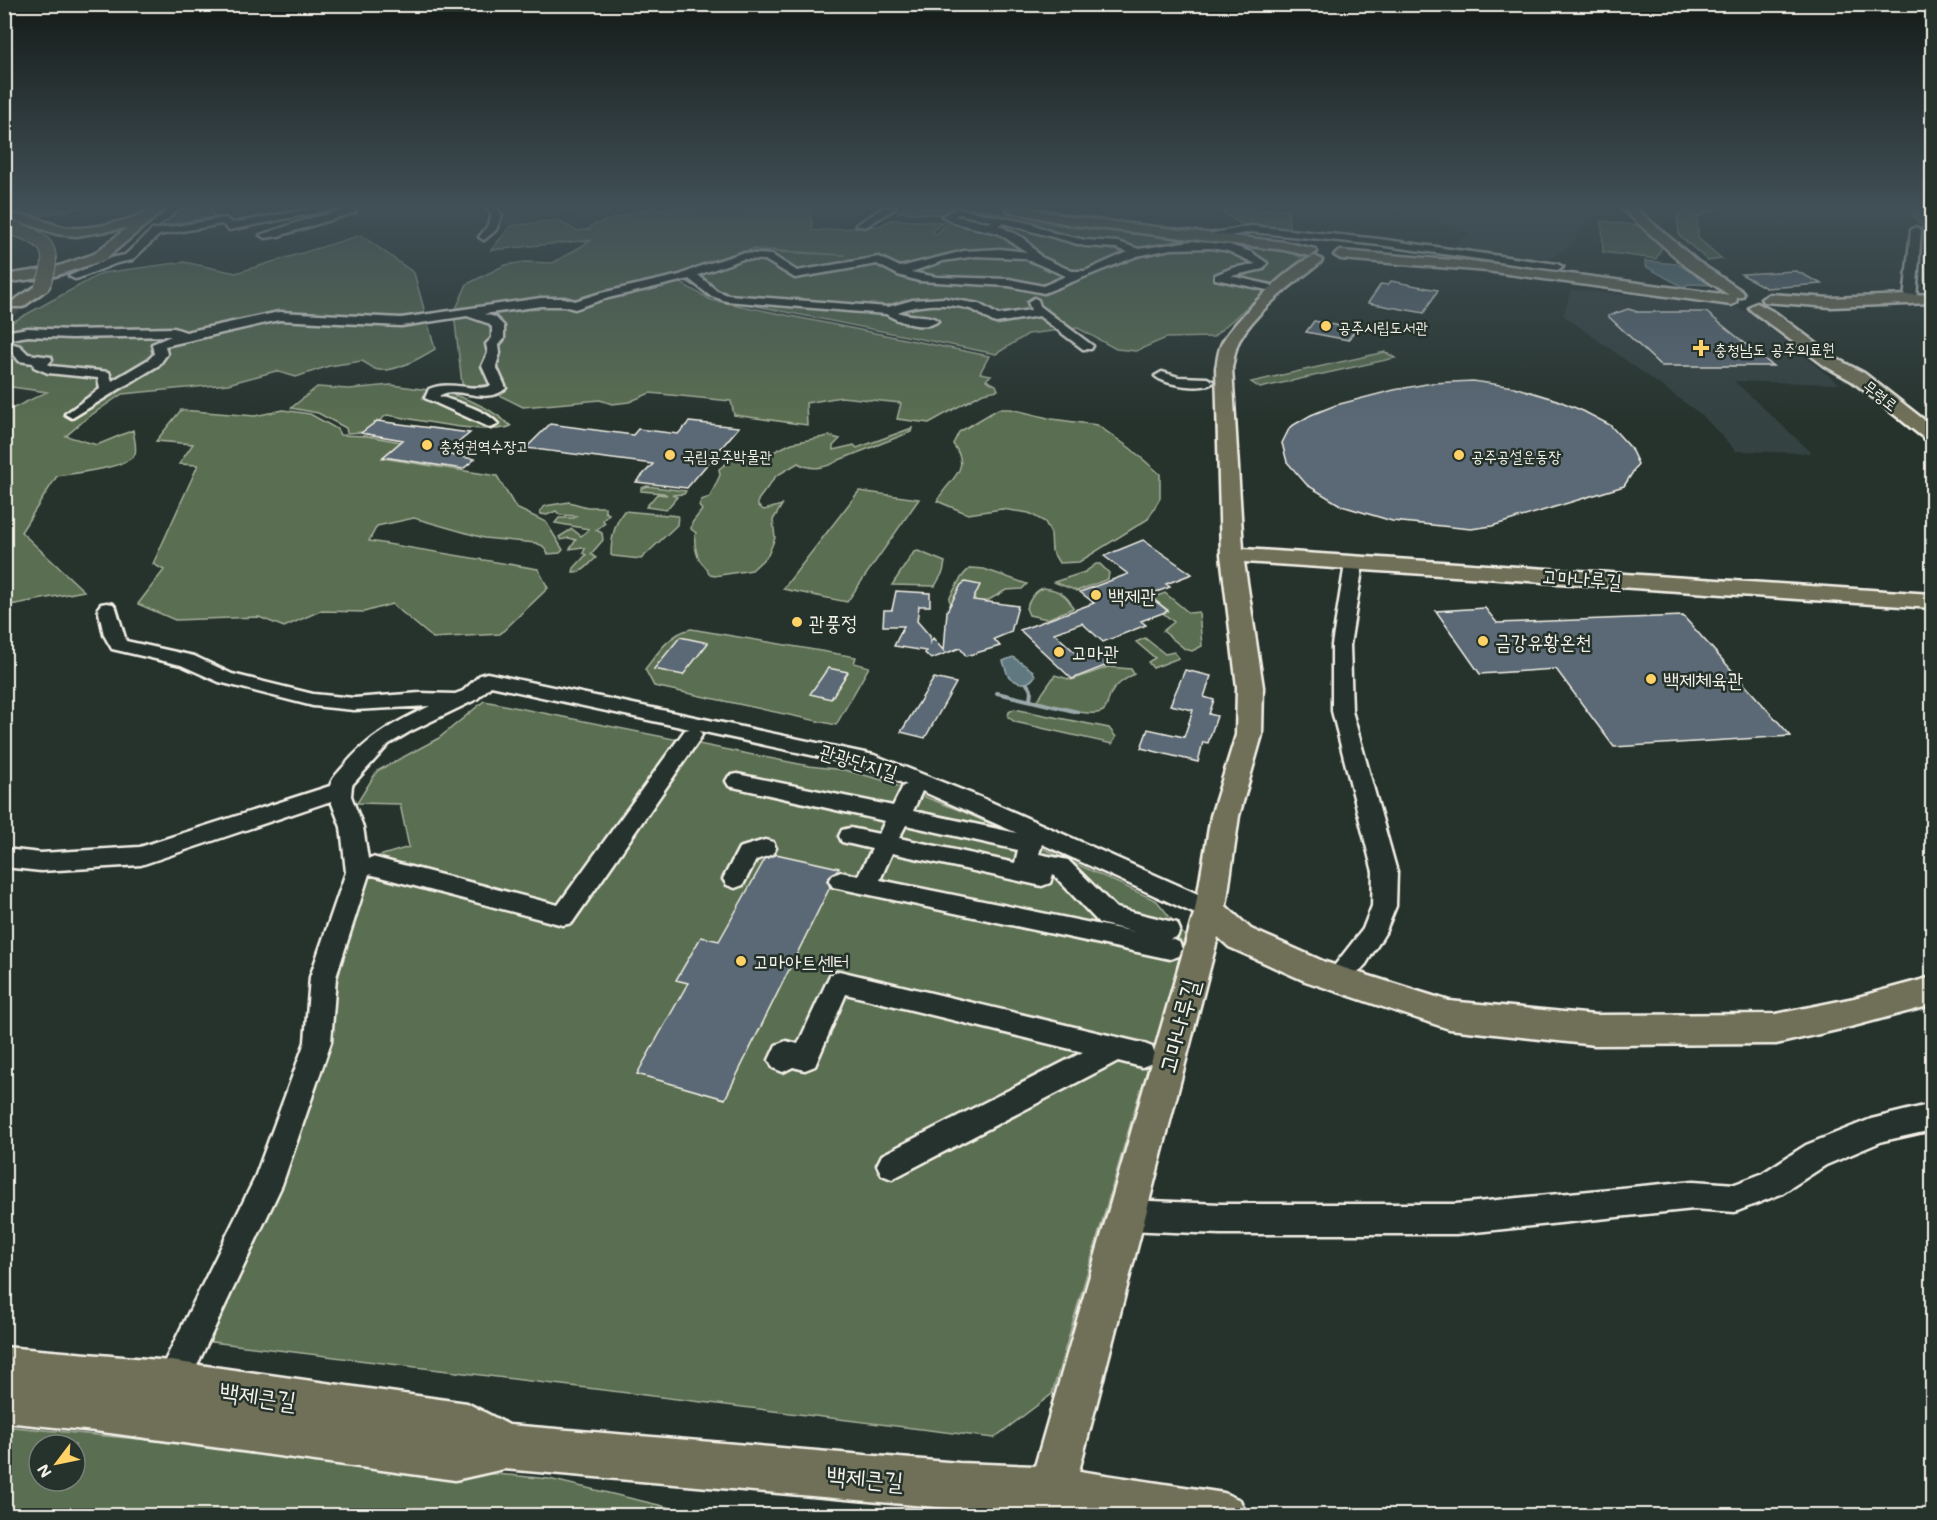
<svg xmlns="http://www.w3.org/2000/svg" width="1937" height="1520" font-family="Mali,'Poor Story',sans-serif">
<rect width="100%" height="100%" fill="#26332d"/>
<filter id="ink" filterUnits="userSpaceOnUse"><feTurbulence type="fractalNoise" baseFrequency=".0167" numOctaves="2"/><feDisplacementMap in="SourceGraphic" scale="12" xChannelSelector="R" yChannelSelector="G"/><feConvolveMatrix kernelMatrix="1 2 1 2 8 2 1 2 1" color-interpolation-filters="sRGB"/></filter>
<g filter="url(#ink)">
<!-- built -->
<path fill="#364343" d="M 490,208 L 606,208 L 587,221 L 569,212 L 497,227 L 496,212 Z
M 1387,208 L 1593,208 L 1597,209 L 1570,246 L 1545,262 L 1446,248 L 1470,233 Z
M 1572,290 L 1728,304 L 1750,313 L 1839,384 L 1734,381 L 1812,453 L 1736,451 L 1702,415 L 1563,315 Z"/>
<!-- green -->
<path fill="#5a6e51" stroke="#a7b09c" stroke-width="1.5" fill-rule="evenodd" d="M 648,208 L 810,208 L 813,231 L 879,226 L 891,220 L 944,222 L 932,231 L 936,234 L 951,220 L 941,215 L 898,212 L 903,208 L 976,208 L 1050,224 L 1285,248 L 1302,258 L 1213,337 L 1166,338 L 1136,351 L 1116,349 L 1078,328 L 1028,334 L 996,354 L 716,298 L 676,276 L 751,251 L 845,255 L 752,249 L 670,277 L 711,300 L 989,356 L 980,373 L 991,375 L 986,380 L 996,385 L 998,390 L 983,393 L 929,423 L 897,419 L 901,403 L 841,397 L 806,403 L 807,425 L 734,415 L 731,401 L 650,393 L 629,402 L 612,404 L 600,400 L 523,407 L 499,395 L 462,384 L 454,313 L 467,284 L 505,265 L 525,262 L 553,263 L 592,240 L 491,250 L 511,226 L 556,220 L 577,231 L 590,229 L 592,225 Z
M 1215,208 L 1288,209 L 1289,229 L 1246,227 Z
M 1689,208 L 1719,208 L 1697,217 L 1698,238 L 1722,259 L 1708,261 L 1679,235 L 1677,216 Z
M 1913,208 L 1932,208 L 1932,280 L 1924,280 L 1925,229 L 1913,216 Z
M 1602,221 L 1640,226 L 1662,247 L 1656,259 L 1603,252 Z
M 361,235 L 414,273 L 435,349 C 422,357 391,375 375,369 C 371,367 366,363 362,361 L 329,366 L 296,377 L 276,371 L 228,384 L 122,394 L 87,418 L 66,436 L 97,445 L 133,430 C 134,437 137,447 135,454 C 128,468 74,473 57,476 L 21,532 L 84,591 L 5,606 L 5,412 L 47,392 L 5,386 L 5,326 L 102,273 L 184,262 L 236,273 Z
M 1385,352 L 1395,358 L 1260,388 L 1251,382 Z
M 391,385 C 439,391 473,393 511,426 C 490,436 414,419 387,415 L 364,432 L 347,433 L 346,428 L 318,413 L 291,408 L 317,387 L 349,389 Z
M 998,409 L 1011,409 L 1052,419 L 1097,425 L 1130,448 L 1160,474 L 1160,498 L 1148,519 L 1079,562 L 1059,563 L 1052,551 L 1051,534 L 1045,522 L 1029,513 L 1002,509 L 968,514 L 937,501 C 949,478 973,471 953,444 L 959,432 Z
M 181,410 L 255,416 L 283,410 L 310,414 L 337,429 L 340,435 L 367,436 L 401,442 L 382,458 L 497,476 L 516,508 L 546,522 L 563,550 L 560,553 L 548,554 L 543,546 L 536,543 L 484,538 L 414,518 L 377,526 L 369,541 L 538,569 L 548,588 L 500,634 L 433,638 L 392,604 L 364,612 L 320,611 L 284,627 L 259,617 L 175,620 L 138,604 L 164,570 L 153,564 L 198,465 L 179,464 L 193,444 L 156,441 Z
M 912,428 L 911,432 L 839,460 C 827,468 811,471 798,463 L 776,476 L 758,500 L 758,506 L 764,510 L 782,505 L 773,520 L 775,538 L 768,555 L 752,570 L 714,576 L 709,574 C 707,567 705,567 701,562 C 696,556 693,539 696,533 L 691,529 L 692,523 L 702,510 L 699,506 L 701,500 L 710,497 L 720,475 L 719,469 L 741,452 L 765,456 L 792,443 L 829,436 L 840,439 L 833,446 L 833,450 L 854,445 L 857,448 Z
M 647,486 L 686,491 L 684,494 L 672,495 L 677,497 L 666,510 L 646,507 L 657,494 L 667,495 L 663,493 L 641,491 L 641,488 Z
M 859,491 L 919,499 L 847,602 L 783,589 Z
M 569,502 L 587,507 L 605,507 L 605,512 L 609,514 L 603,520 L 605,523 L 596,530 L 602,533 L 603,540 L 591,554 L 596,558 C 587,565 586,572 573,572 L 574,568 L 586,555 L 583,553 L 585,549 L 582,547 L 570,549 L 576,540 L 569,538 L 561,540 L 559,537 L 572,529 L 581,536 L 589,529 L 555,523 L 559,518 L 574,518 L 576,516 L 560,515 L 556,511 L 547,515 L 541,514 L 540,511 L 545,506 Z
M 624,511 L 678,516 L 677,525 L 641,559 L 613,556 L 611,555 C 611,539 614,524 624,511 Z
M 918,551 L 945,562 L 943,572 L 935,586 L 892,585 L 914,552 Z
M 1096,564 L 1100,564 L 1109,573 L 1108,579 L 1077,591 L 1054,582 L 1085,572 Z
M 971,568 L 984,569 L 1027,584 L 1022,589 L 1006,590 L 987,601 L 951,604 L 949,599 C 955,589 961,574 971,568 Z
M 1043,588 C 1056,589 1068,595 1073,608 L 1047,619 L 1029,615 L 1026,608 C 1030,600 1034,591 1043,588 Z
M 1165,593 L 1189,613 L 1199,612 L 1202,646 L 1192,651 L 1185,649 L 1163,631 L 1174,622 L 1163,613 L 1168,610 L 1152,598 Z
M 691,629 L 856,657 L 854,663 L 869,667 L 836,725 L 654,686 L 645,669 C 657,654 670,633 691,629 Z
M 1145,638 L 1165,654 L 1174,652 L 1179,658 L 1153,668 L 1148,662 L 1155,658 L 1136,642 Z
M 1108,667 L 1131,669 L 1134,674 C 1124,680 1115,685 1110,695 C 1108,699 1108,705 1105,709 C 1097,721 1050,704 1037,701 L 1055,675 L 1072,680 Z
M 484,701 L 809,766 L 844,770 L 879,779 L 964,812 L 1157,901 L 1185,936 L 1152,1058 L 1138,1098 L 1052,1394 L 994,1438 L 204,1341 L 322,1048 L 366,860 L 409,847 L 400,804 L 357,803 L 377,771 L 439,738 Z
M 1014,709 L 1109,728 L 1116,737 L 1112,744 L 1015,722 L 1008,717 L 1009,712 Z
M 4,1426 L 549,1479 L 701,1515 L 5,1515 ZM 39,1445 L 75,1445 L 75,1481 L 39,1481 Z"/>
<!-- water -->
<path fill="#607981" stroke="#9ba9aa" stroke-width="1.5" d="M 4,208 L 81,208 L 45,215 L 5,233 Z
M 1645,261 L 1677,264 L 1715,285 L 1689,284 L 1683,287 L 1645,266 Z
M 1013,657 L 1033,671 L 1035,676 C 1028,687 1017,684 1008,676 L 1003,661 Z"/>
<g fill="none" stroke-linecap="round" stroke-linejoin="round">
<!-- stream -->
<path stroke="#9ba9aa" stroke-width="4" d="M 1027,684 L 1031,690 L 1030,701
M 997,693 L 1078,712"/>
</g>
<!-- building -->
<path fill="#5a6975" stroke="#f4f1e8" stroke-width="1.5" d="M 182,208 L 210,208 L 215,217 L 159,227 Z
M 1796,271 L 1822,284 L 1766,288 L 1741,274 Z
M 1391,281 L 1438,290 L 1424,313 L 1368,303 L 1381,284 L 1388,285 Z
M 1628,309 L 1638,312 L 1706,312 L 1773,366 L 1661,366 L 1608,316 Z
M 1314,321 L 1356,329 L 1348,340 L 1306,332 Z
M 1473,381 L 1514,387 L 1557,400 L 1583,411 L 1610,425 L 1630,447 L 1638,464 L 1624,486 L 1492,526 L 1471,529 L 1392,521 L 1342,506 L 1307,485 L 1287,462 L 1282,443 L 1290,427 L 1311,415 L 1336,405 L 1394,390 L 1432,383 Z
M 377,421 L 470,433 L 444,454 L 475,459 L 463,469 L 383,457 L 403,440 L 361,433 Z
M 689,422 L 739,427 L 687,488 L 636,482 L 653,464 L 526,448 L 550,424 L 633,435 L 638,429 L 678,434 Z
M 1143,540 L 1192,574 L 1166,584 L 1170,587 L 1148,595 L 1168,611 L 1141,621 L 1146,625 L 1103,642 L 1082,623 L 1054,633 L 1079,656 L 1100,648 L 1115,662 L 1072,679 L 1020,630 L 1094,603 L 1080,592 L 1128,574 L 1104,556 Z
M 965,582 L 980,585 L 973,600 L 1018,606 L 1011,632 L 994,639 L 1000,646 L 966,656 L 960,648 L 931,659 L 925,653 L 926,651 L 894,646 L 904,626 L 883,626 L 884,610 L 892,610 L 896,591 L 930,593 L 930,606 L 919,606 L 917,621 L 930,636 L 930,643 L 933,638 L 944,651 L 947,611 L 961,585 Z
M 1485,608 L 1497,623 L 1683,616 L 1791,736 L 1614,747 L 1556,669 L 1480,674 L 1436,611 Z
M 680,637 L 708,643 L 683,675 L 654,669 Z
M 828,668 L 848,672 L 831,699 L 810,694 Z
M 1185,670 L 1211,676 L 1204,697 L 1214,700 L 1209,714 L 1217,716 L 1208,743 L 1203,742 L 1198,762 L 1141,748 L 1148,729 L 1184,737 L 1193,710 L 1170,705 Z
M 934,678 L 956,683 L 925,738 L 901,732 Z
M 776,854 L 839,868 L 827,880 L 830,887 L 725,1099 L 637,1074 L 688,983 L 676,980 L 701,937 L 719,941 L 765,859 Z"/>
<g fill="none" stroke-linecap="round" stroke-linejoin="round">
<!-- minor-tunnel -->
<path stroke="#455049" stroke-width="11" stroke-dasharray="11 5" stroke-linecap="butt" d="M 1557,267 L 1562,284"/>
<!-- major-tunnel -->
<path stroke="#455049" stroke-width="14" stroke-dasharray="14 8" stroke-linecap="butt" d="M 4,314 L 18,304"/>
<defs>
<path id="minor" d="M 316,208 L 339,208 L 229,230 L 222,224 L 159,235 L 132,260 L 117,263 L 79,278 L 75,279 L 69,276 L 111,258 L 125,255 L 152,230 L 225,218 L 232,223 Z
M 343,208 L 353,208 L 356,212 L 278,236 L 265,238 L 260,235 L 311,218 L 345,210 Z
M 486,208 L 496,208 L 502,215 L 496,230 L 484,240 L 479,237 L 487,227 L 492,215 Z
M 883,208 L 896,208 L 865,227 L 856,225 Z
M 957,208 L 1033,224 L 1054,233 L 1085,240 L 1118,242 L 1139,249 L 1191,241 L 1230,245 L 1251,252 L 1267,263 L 1263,269 L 1231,276 L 1271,285 L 1273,287 L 1267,290 L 1215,279 L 1215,275 L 1232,268 L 1256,264 L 1228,251 L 1211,248 L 1171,249 L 1137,256 L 1044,293 L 1009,286 L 919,281 L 898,275 L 877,264 L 795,278 L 765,260 L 743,259 L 698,275 L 717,291 L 728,295 L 888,307 L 913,300 L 944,298 L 979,304 L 998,315 L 1031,310 L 1028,302 L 1034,298 L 1038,300 L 1040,306 L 1093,346 L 1091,349 L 1083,349 L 1039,316 L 996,323 C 987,320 980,312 970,309 C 949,303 919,303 898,312 C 910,318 929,313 938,321 C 926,331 898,322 886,314 L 726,301 L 709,295 L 689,279 L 604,299 L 575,309 L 564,306 L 541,306 L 484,314 L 495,317 L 504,326 L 504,339 L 499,345 L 500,353 L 496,366 L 506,388 C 486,407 455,383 439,396 C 458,403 485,409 498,424 L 491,428 L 425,398 L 429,389 C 451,380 470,392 491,386 L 482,366 L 488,353 L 486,344 L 492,338 L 492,327 L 487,323 L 467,316 L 401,326 L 279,320 L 165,346 L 167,354 L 159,365 L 72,418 L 65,414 L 100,389 L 98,378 L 48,373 L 34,367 L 33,363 L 19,361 L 12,352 L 4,349 L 4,341 L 20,346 L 28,354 L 51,357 L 52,360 L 48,364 L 51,366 L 109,372 L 112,381 L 149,359 L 154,354 L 152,344 L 171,336 L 71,338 L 28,336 L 4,340 L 4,332 L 28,328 L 71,330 L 174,328 L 186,332 L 279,312 L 401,318 L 541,298 L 564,298 L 575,301 L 601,293 L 680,275 L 701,266 L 742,253 L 772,255 L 797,271 L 879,257 L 900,267 L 964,251 L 1000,249 L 1027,252 L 998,233 L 955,223 L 942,216 ZM 959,214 L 992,221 L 988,223 L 955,216 ZM 1003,223 L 1085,246 L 1116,248 L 1128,252 L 1085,271 L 1072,271 L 1041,257 L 1025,239 L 998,225 ZM 976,256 L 1024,258 L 1066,276 L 1043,286 L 1009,279 L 937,277 L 911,272 L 943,261 Z
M 1251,226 L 1379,239 L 1557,264 L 1563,267 L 1557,270 L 1379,245 L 1251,232 L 1209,240 L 1204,237 L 1209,234 Z
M 1916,227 L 1921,230 L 1916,300 L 1910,304 L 1904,300 L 1911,230 Z
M 1162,372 L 1178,377 L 1207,378 L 1214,382 C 1204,391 1165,385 1155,376 Z
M 1354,559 L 1360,560 L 1363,564 L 1350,645 L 1352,711 L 1397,872 L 1396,906 L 1385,933 L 1366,964 L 1346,986 L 1337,990 L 1328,986 L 1324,979 L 1363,929 L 1372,906 L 1373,872 L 1332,711 L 1332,645 L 1345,564 L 1348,560 Z
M 107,603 L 113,604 L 116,608 L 126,641 L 194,656 L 232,674 L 313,694 L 354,698 L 420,693 L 455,694 L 463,691 L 480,675 L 487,673 L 874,755 L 982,798 L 1218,903 L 1222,910 L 1218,917 L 1210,919 L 1202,917 L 1042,844 L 1039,854 L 1068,860 L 1116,908 L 1177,923 L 1180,930 L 1177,937 L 1170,939 L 1179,942 L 1182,949 L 1179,956 L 1170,959 L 833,887 L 829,881 L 833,875 L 841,872 L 858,876 L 872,849 L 842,842 L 839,836 L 842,830 L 850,828 L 879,834 L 885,821 L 729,786 L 726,781 L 729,776 L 737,774 L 893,806 L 903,786 L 907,785 L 862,766 L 700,731 L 702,735 L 699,740 L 572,923 L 563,925 L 369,874 L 336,977 L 331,1042 L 282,1185 L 183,1395 L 171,1400 L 159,1395 L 154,1383 L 254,1180 L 305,1042 L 310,977 L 346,872 L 341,827 L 331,801 L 141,865 L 41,871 L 4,867 L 4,849 L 41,853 L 140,847 L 330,786 C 332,778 338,773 343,767 C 369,736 394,723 430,706 L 354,710 L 313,706 L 219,682 L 181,665 L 112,649 L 104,635 L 98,608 L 101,604 ZM 491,686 L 690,729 L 685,730 L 558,905 L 372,857 L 368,859 L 363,827 L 351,796 L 352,785 L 389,744 L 411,731 L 477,699 ZM 922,791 L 1017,833 L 913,811 ZM 906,825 L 1018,850 L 1015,863 L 899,838 ZM 892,853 L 1042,886 L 1050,883 L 1053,874 L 1099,923 L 1135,932 L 880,880 Z
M 765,840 L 773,842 L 776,848 L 773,854 L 756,860 L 743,885 L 735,888 L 727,885 L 723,879 L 739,848 Z
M 839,971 L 1142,1043 L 1152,1047 L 1155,1055 L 1152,1063 L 1142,1067 L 1118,1061 L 892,1179 L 882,1175 L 877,1165 L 882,1155 L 1083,1052 L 846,994 L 815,1066 L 805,1070 L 793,1067 L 783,1072 L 773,1068 L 769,1060 L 776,1045 L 786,1041 L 798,1044 L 830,975 Z
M 1932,1104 L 1932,1130 L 1883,1141 L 1826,1165 L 1781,1194 L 1735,1212 L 1694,1209 L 1456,1234 L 1220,1234 L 1127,1230 L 1116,1225 L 1112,1215 L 1116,1205 L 1127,1200 L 1220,1204 L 1456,1204 L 1694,1181 L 1735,1184 L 1761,1174 L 1806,1145 L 1871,1119 Z"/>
<path id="major" d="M 152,208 L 166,208 L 104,260 L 55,276 L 4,283 L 4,275 L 53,268 L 94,254 L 127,228 L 76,236 L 56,234 L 27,224 L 4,222 L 4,214 C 14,215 23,215 32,217 C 43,220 53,225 63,227 C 85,231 136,221 152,208 Z
M 1006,208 L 1031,208 L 1072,217 L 1284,242 L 1315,249 L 1317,252 L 1310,256 L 1284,250 L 1072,225 L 1008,211 Z
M 1621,208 L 1635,208 L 1697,261 L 1742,291 L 1744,294 L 1742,297 L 1737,298 L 1736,303 L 1731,305 L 1487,271 L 1341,259 L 1334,255 L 1341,251 L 1487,263 L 1729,295 L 1687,267 Z
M 1315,256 L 1322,260 L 1320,263 C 1292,285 1257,309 1239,341 C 1235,349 1234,359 1232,368 L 1243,549 L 1932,594 L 1932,608 L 1244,562 L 1263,687 L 1262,735 L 1239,816 L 1226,906 L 1251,929 L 1325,962 L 1449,1001 L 1595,1015 L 1776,1014 L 1854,998 L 1932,977 L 1932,1005 L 1854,1026 L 1776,1044 L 1595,1045 L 1449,1029 L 1305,981 L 1229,947 L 1218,937 L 1079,1471 L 1224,1493 L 1240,1500 L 1247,1516 L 1067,1516 L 959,1509 L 504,1469 L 455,1480 L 95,1431 L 4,1422 L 4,1347 L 171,1361 L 467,1403 L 509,1425 L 959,1463 L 1035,1466 L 1195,910 L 1211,816 L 1236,735 L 1237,687 L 1221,555 L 1216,368 C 1218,359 1218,349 1223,341 C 1235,320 1293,261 1315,256 Z
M 42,282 L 47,283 L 49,286 L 47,289 L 23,307 L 13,307 L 10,304 L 13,301 Z
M 1769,294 L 1831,298 L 1932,294 L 1932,303 L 1831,307 L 1764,302 L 1761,299 Z
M 1757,303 L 1776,313 L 1837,359 L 1864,373 L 1932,426 L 1932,440 L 1925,439 L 1852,381 L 1825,366 L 1752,311 L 1749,308 L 1752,305 Z"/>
</defs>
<!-- minor casing -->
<use href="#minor" stroke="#f4f1e8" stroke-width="5"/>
<!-- major casing -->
<use href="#major" stroke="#f4f1e8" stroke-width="5"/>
<!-- minor -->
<use href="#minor" fill="#26332d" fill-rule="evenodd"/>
<!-- major -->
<use href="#major" fill="#706f59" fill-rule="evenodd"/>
<defs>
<path id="major-bridge" d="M 4,226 C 40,235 61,246 42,286"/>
</defs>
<!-- major-bridge casing -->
<use href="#major-bridge" stroke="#f4f1e8" stroke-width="16" stroke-linecap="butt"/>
<!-- major-bridge -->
<use href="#major-bridge" stroke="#706f59" stroke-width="14"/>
</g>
</g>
<!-- sky -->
<linearGradient id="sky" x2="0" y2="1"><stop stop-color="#151c19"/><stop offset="0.49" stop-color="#415057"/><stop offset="1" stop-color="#415057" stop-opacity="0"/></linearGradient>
<rect width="1937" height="421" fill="url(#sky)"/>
<!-- markers -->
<g fill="#ffd166" stroke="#26332d" stroke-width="2">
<circle cx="1326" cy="326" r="6"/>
<path d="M1698 339h6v6h6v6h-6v6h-6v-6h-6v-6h6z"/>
<circle cx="427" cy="445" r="6"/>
<circle cx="670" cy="455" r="6"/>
<circle cx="1459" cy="455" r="6"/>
<circle cx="1096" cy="595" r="6"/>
<circle cx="797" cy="622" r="6"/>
<circle cx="1483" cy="641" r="6"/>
<circle cx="1059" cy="652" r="6"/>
<circle cx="1651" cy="679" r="6"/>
<circle cx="741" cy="961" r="6"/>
</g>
<g text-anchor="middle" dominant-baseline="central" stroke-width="5" stroke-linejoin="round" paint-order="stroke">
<!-- far-poi labels -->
<g font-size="16" fill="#f4f1e8" stroke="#26332d" text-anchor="start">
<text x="1338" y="326">공주시립도서관</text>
<text x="1714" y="348">충청남도 공주의료원</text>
<text x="439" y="445">충청권역수장고</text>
<text x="682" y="455">국립공주박물관</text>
<text x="1471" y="455">공주공설운동장</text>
</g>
<!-- far-street labels -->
<g font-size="16" fill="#f4f1e8" stroke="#26332d">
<text transform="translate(1881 395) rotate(38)">무령로</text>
</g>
<!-- street labels -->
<g font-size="20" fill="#f4f1e8" stroke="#26332d">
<text transform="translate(1582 578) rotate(4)">고마나루길</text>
<text transform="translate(859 761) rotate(17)">관광단지길</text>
</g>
<!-- poi labels -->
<g font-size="20" fill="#f4f1e8" stroke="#26332d" text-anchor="start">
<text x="1108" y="595">백제관</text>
<text x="809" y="622">관풍정</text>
<text x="1495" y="641">금강유황온천</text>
<text x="1071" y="652">고마관</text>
<text x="1663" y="679">백제체육관</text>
<text x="753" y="961">고마아트센터</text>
</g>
<!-- near-street labels -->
<g font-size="24" fill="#f4f1e8" stroke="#26332d">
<text transform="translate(1178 1026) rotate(-75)">고마나루길</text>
<text transform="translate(258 1395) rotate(8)">백제큰길</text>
<text transform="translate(865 1477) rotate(5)">백제큰길</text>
</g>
</g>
<!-- margin -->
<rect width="1937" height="1520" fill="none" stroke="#26332d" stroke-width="24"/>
<rect x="12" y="12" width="1913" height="1496" fill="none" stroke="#f4f1e8" stroke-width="2" filter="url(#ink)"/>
<!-- north arrow -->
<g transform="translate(57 1463) rotate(238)"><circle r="28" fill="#26332d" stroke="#787f78" stroke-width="1.5"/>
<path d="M0-4.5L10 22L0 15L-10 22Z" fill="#ffd166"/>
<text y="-9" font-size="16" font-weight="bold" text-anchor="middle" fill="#f4f1e8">N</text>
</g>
</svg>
